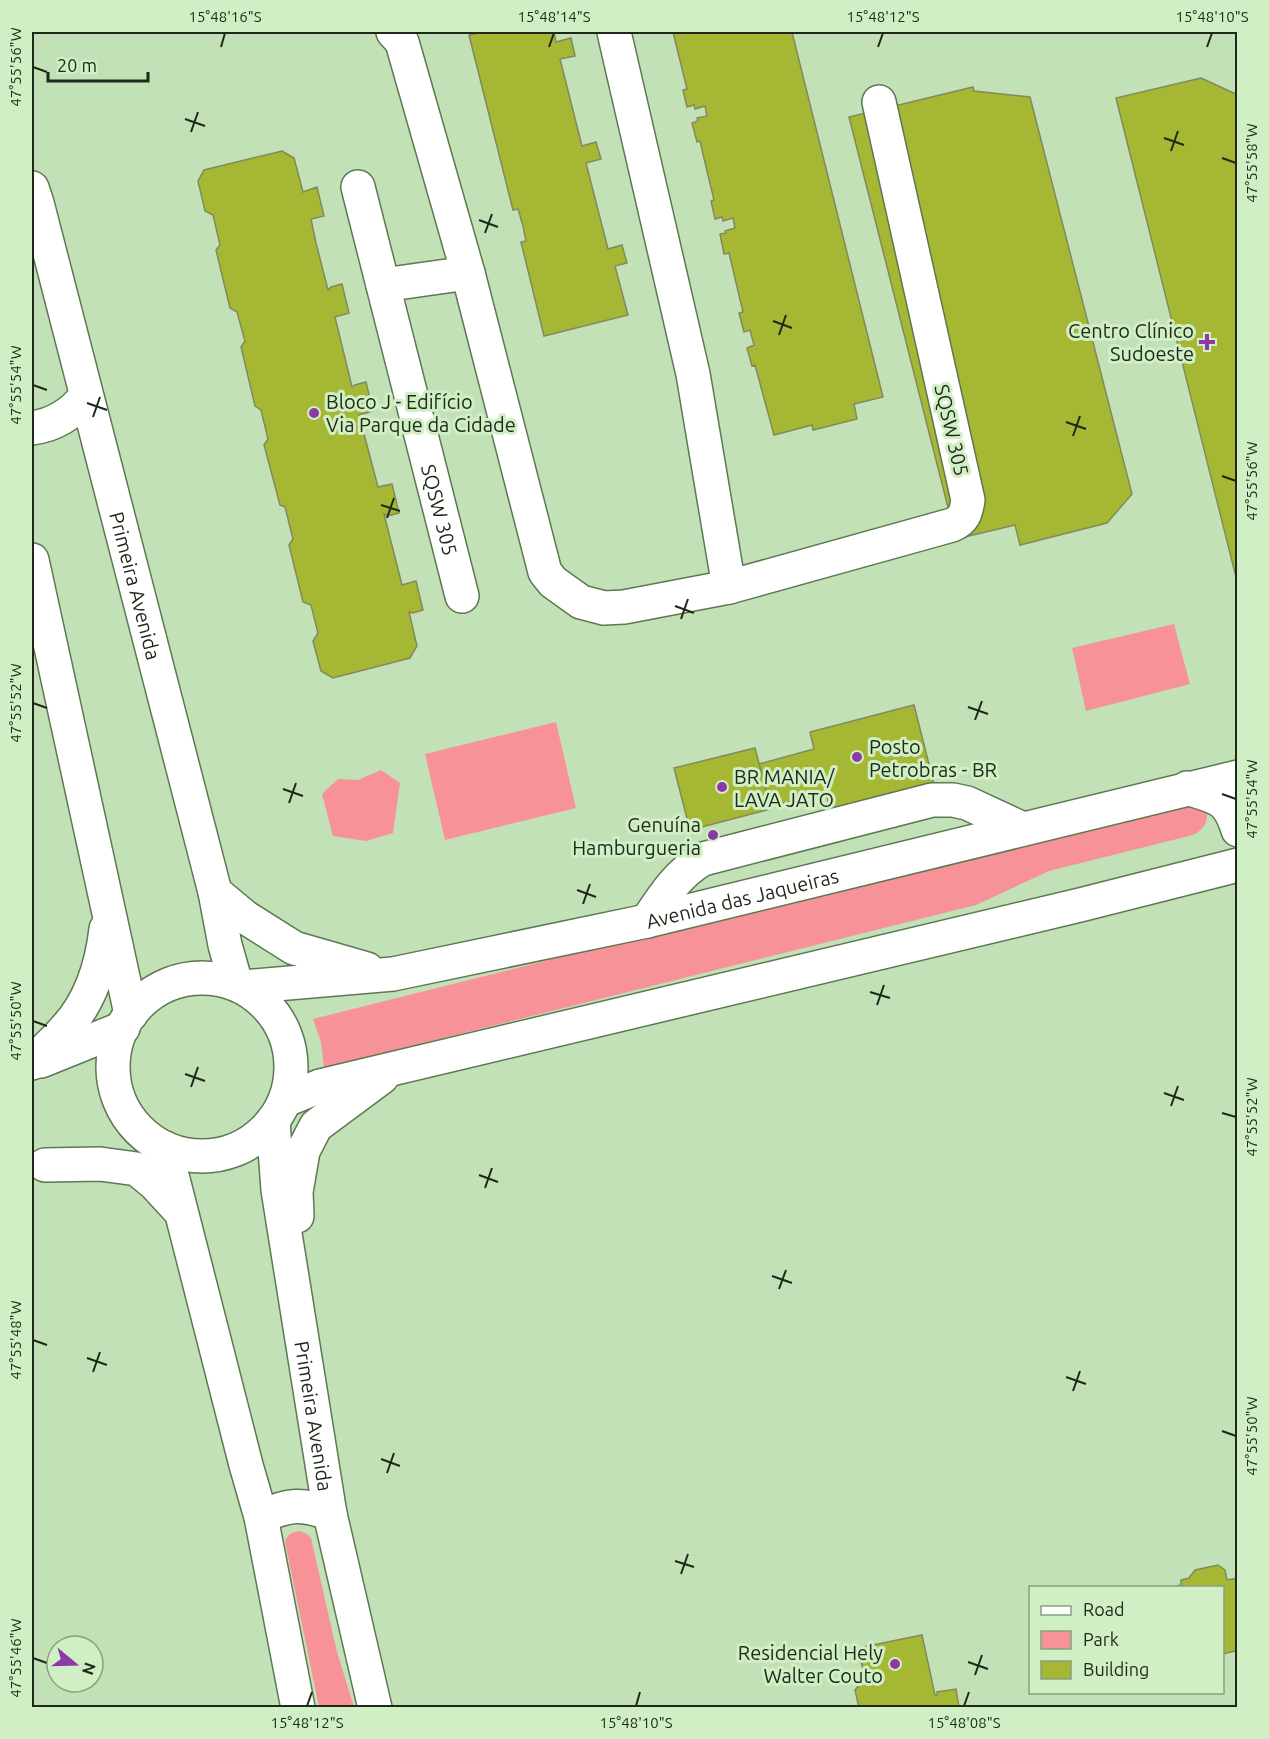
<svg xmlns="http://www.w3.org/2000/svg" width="1269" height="1739" font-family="Ubuntu,sans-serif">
<rect width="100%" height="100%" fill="#c3e1b7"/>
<!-- green -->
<path fill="#f79298" d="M 1174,624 L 1190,684 L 1086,711 L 1072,648 Z
M 556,722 L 576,808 L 445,840 L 425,754 Z
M 381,770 L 400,783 L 393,833 L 366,841 L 333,836 L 322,794 L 338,779 L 358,780 Z
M 1193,799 L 1207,810 C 1208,823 1204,829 1193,835 L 1049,871 L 976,905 L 324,1068 L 321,1042 L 313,1019 Z
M 300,1531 L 307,1534 L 311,1538 L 337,1652 L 354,1707 L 319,1707 L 285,1542 C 287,1534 292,1532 300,1531 Z"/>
<!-- building -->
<path fill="#a6b734" stroke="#828a5d" stroke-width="1.5" d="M 474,32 L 554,32 L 556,42 L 571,38 L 575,56 L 560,59 L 582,146 L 596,142 L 601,159 L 586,163 L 608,249 L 622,245 L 627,263 L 615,266 L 628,315 L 544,336 L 521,242 L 526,241 L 523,226 L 518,209 L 513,210 L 469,35 L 475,34 Z
M 673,32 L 792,32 L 883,397 L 854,404 L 857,419 L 813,430 L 812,425 L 774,435 L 755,365 L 752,366 L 747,348 L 754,345 L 750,330 L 744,332 L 739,313 L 743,312 L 729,253 L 724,254 L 720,234 L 726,233 L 725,231 L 735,228 L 733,218 L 723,221 L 722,217 L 715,219 L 711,201 L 714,200 L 707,171 L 700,141 L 697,142 L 692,123 L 698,121 L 697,118 L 707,116 L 705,106 L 695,109 L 694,105 L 687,107 L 683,90 L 687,89 Z
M 1201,78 L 1238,95 L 1238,585 L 1116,98 Z
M 973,87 L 974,91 L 1030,97 L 1132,494 L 1107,523 L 1020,545 L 1015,525 L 956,539 L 849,117 Z
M 282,151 L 294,158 L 303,192 L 317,187 L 324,216 L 311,219 L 316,243 L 328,290 L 331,287 L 342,284 L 349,313 L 335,317 L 352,387 L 355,385 L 366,382 L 373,411 L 359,415 L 378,487 L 392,484 L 399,513 L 388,516 L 384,514 L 402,585 L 416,581 L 423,610 L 413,613 L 409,612 L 417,646 L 410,658 L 333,678 L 321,671 L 313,641 L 318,633 L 311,605 L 303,602 L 289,545 L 293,539 L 285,507 L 280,505 L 264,445 L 268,439 L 261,410 L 255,406 L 241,347 L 245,341 L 237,312 L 230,308 L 216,250 L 220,245 L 213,215 L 205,211 L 198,181 L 204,170 Z
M 914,705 L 934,784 L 830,810 L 826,793 L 770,806 L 759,764 L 814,749 L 810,732 Z
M 755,748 L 771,809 L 690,830 L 674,768 Z
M 1218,1565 L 1225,1570 L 1227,1580 L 1238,1578 L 1238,1648 L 1235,1651 L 1222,1654 L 1222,1588 L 1169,1588 L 1181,1585 L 1181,1580 L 1189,1578 L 1195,1570 Z
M 922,1635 L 935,1695 L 937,1695 L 937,1692 L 956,1689 L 959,1707 L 859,1708 L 855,1690 L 865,1678 L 858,1648 Z"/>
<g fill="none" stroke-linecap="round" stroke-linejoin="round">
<defs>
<g id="minor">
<path d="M 393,32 L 402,42 L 468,273 L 545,572 L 553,582 L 581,602 L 604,608 L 624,607 L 729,587 L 952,525 C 964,520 966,513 968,500 L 879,102"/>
<path d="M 614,32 L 693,374 L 729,587"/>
<path id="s1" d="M 358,187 L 462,596"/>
<path d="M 383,285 L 468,273"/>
<path d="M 647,921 C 663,897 677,874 703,859 L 932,800 L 953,800 L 967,803 L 1023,829"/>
</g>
<g id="major">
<path id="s2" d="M 32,188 L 37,203 L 215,892 L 225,945 L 236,984"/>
<path d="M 32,428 C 54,425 72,414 86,396"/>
<path d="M 32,560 L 131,1014"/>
<path d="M 1187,788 C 1217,798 1228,797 1238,830"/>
<path d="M 215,892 L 245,917 L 294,948 L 367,969"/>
<circle cx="202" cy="1067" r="89"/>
<path id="s3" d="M 243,987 L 393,974 L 647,921 L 1238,777"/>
<path d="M 41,1061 L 123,1028"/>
<path d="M 32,1063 C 43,1051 56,1040 67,1027 C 91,1000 102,964 106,929"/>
<path d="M 286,1100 L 320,1086 L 1080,905 L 1238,865"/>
<path id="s4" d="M 273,1121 L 278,1190 L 330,1514 L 375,1708"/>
<path d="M 165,1148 L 246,1465 L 261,1517 L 298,1708"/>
<path d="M 45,1165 L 100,1164 L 137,1169 L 155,1184 L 179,1210"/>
<path d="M 297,1216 L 296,1192 L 303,1151 L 316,1126 L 382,1077"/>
<path d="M 261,1517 C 288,1504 303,1503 330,1514"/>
</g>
</defs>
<!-- minor casing -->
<use href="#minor" stroke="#5d7852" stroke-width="36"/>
<!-- major casing -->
<use href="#major" stroke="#5d7852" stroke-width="36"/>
<!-- minor -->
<use href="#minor" stroke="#fff" stroke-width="33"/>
<!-- major -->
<use href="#major" stroke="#fff" stroke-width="33"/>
</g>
<!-- ticks -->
<path fill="none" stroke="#1e2919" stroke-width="2" d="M 221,47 L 225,33M 549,47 L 554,33M 878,47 L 883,33M 1207,47 L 1212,33M 33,67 L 47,72M 185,119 L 205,126M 191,132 L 198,112M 1164,138 L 1184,145M 1171,151 L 1178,131M 1222,158 L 1236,163M 479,220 L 498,227M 485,233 L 492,214M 773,321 L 792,328M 779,335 L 786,315M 33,385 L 47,390M 87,403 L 107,410M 93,417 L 100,397M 1066,422 L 1086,429M 1073,436 L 1080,416M 1222,476 L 1236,481M 381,505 L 400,511M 387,518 L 394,498M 675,606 L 694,613M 681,619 L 688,599M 33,703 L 47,708M 968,707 L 988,714M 975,720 L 982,701M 283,789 L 303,796M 1222,794 L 1236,799M 289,803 L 296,783M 577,890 L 596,897M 583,904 L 590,884M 870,992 L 890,998M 877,1005 L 884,985M 33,1021 L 47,1026M 185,1074 L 205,1081M 191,1087 L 198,1067M 1164,1093 L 1184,1100M 1171,1106 L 1178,1086M 1222,1113 L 1236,1117M 479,1175 L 498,1182M 485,1188 L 492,1168M 772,1276 L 792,1283M 779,1289 L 786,1270M 33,1340 L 47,1345M 87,1358 L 107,1365M 93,1372 L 100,1352M 1066,1377 L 1086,1384M 1073,1391 L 1080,1371M 1222,1431 L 1236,1436M 381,1459 L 400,1466M 387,1473 L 394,1453M 675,1561 L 694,1567M 681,1574 L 688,1554M 33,1658 L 47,1663M 968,1662 L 988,1669M 975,1675 L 982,1655M 307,1706 L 312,1692M 636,1706 L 640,1692M 964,1706 L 969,1692"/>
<!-- markers -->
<g fill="#8c39a7" stroke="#d0efc4" stroke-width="2">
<path d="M1204 333h6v6h6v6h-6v6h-6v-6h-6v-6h6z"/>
<circle cx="314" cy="413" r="6"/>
<circle cx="857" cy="757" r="6"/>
<circle cx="722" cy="787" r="6"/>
<circle cx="713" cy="835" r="6"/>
<circle cx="895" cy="1664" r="6"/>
</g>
<g text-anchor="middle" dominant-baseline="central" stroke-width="6" stroke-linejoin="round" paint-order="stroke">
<!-- poi labels -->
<g font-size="20" fill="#1e2919" stroke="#d0efc4" text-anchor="end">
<text x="1194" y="330">Centro Clínico<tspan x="1194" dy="23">Sudoeste</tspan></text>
<text x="326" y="401" text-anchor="start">Bloco J - Edifício<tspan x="326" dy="23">Via Parque da Cidade</tspan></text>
<text x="869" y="746" text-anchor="start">Posto<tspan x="869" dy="23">Petrobras - BR</tspan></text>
<text x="734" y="776" text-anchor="start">BR MANIA/<tspan x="734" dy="23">LAVA JATO</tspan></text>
<text x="701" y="824">Genuína<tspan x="701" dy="23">Hamburgueria</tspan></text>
<text x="883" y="1652">Residencial Hely<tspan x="883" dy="23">Walter Couto</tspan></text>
</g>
<!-- street labels -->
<g font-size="20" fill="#1e2919" stroke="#d0efc4">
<text transform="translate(952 430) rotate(77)">SQSW 305</text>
<text stroke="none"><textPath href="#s1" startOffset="333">SQSW 305</textPath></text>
<text stroke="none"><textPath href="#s2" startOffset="411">Primeira Avenida</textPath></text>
<text stroke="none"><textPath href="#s3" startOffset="508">Avenida das Jaqueiras</textPath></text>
<text stroke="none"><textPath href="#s4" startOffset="298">Primeira Avenida</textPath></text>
</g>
</g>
<!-- border -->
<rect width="1269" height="1739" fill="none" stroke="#d0efc4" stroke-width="66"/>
<!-- legend -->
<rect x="1029" y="1586" width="195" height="108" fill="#d0efc4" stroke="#89a080" stroke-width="1.5"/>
<rect x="1041" y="1606" width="30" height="9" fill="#ffffff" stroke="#89a080" stroke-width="1.5"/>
<text x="1083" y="1616" font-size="18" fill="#1e2919">Road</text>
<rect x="1041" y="1631" width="30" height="18" fill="#f79298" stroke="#89a080" stroke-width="1.5"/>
<text x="1083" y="1646" font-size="18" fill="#1e2919">Park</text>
<rect x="1041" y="1661" width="30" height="18" fill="#a6b734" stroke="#89a080" stroke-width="1.5"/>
<text x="1083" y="1676" font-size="18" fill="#1e2919">Building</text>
<!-- north arrow -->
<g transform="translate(75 1664) rotate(109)"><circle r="28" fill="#d0efc4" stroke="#89a080" stroke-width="1.5"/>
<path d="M0-4.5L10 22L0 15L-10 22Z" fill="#8c39a7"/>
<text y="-9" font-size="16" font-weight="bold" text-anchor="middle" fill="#1e2919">N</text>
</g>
<!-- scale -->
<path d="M48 72v9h100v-9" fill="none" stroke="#1e2919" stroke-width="3"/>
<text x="57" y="72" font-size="18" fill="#1e2919" stroke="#d0efc4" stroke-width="4.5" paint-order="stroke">20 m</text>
<rect x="33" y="33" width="1203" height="1673" fill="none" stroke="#1e2919" stroke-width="2"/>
<g font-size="15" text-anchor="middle" fill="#1e2919">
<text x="225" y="22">15°48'16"S</text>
<text x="554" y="22">15°48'14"S</text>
<text x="883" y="22">15°48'12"S</text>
<text x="1212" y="22">15°48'10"S</text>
<text transform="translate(16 67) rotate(-90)" y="5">47°55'56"W</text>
<text transform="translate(1252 163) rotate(-90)" y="5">47°55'58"W</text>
<text transform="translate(16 385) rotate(-90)" y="5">47°55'54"W</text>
<text transform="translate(1252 481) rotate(-90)" y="5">47°55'56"W</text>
<text transform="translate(16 703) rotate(-90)" y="5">47°55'52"W</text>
<text transform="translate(1252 799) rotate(-90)" y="5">47°55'54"W</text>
<text transform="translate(16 1021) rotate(-90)" y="5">47°55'50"W</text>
<text transform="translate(1252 1117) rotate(-90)" y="5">47°55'52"W</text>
<text transform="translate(16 1340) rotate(-90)" y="5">47°55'48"W</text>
<text transform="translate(1252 1436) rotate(-90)" y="5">47°55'50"W</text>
<text transform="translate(16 1658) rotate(-90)" y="5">47°55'46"W</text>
<text x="307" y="1728">15°48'12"S</text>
<text x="636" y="1728">15°48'10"S</text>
<text x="964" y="1728">15°48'08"S</text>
</g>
</svg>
